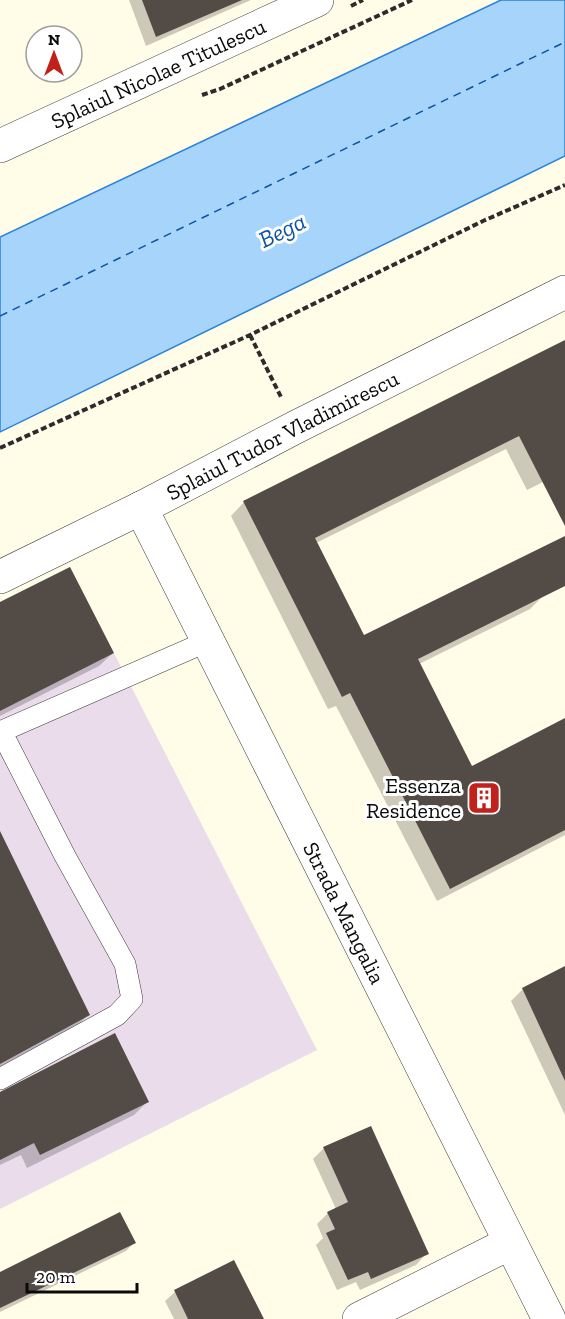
<svg xmlns="http://www.w3.org/2000/svg" width="565" height="1319" font-family="'Zilla Slab',serif">
<rect width="100%" height="100%" fill="#fffce7"/>
<!-- industrial -->
<path fill="#eadcea" d="M 70,567 L 317,1050 L 0,1209 L 0,602 Z"/>
<!-- water -->
<path fill="#a7d4fa" stroke="#2a82d6" stroke-width="1.5" d="M 501,0 L 565,0 L 565,156 L 0,432 L 0,237 Z"/>
<!-- shadow -->
<path fill="#0003" d="M 129,0 L 251,0 L 146,46 Z
M 565,342 L 565,471 L 527,490 L 506,449 L 316,543 L 363,637 L 544,595 L 530,609 L 419,664 L 472,768 L 565,720 L 565,835 L 437,901 L 336,706 L 328,709 L 231,516 L 244,502 Z
M 0,604 L 113,653 L 99,666 L 0,716 Z
M 0,835 L 88,1015 L 75,1028 L 0,1069 Z
M 565,968 L 565,1115 L 511,1001 L 523,989 Z
M 114,1035 L 147,1102 L 134,1115 L 27,1168 L 21,1155 L 0,1165 L 0,1093 L 7,1092 Z
M 324,1148 L 427,1253 L 416,1265 L 360,1290 L 356,1282 L 337,1290 L 316,1245 L 323,1238 L 317,1224 L 328,1213 L 336,1209 L 313,1159 Z
M 134,1243 L 126,1251 L 0,1312 L 0,1273 Z
M 233,1262 L 263,1319 L 174,1319 L 165,1301 L 175,1292 Z"/>
<g fill="none" stroke-linecap="round" stroke-linejoin="round">
<!-- ferry -->
<path stroke="#0d54a2" stroke-width="1.5" stroke-dasharray="8 6" stroke-linecap="butt" d="M 0,316 L 565,42"/>
</g>
<!-- building -->
<path fill="#534c46" d="M 142,0 L 242,0 L 156,37 Z
M 565,340 L 565,526 L 519,436 L 315,538 L 364,635 L 565,536 L 565,586 L 418,659 L 472,766 L 565,718 L 565,830 L 450,889 L 350,693 L 342,697 L 243,501 Z
M 70,567 L 114,653 L 0,711 L 0,602 Z
M 0,831 L 90,1015 L 0,1064 Z
M 565,966 L 565,1081 L 522,988 Z
M 115,1033 L 149,1102 L 40,1155 L 34,1143 L 0,1160 L 0,1092 Z
M 371,1126 L 429,1254 L 371,1279 L 368,1272 L 348,1280 L 326,1233 L 335,1229 L 327,1212 L 348,1202 L 323,1147 Z
M 120,1212 L 136,1243 L 0,1308 L 0,1272 Z
M 234,1260 L 264,1319 L 188,1319 L 174,1290 Z"/>
<g fill="none" stroke-linecap="round" stroke-linejoin="round">
<defs>
<path id="service" d="M 0,732 L 208,641
M 0,1079 L 117,1015 L 132,999 L 125,964 L 65,856 L 1,731"/>
<g id="minor">
<path id="s1" d="M 0,146 L 317,0"/>
<path id="s2" d="M 141,508 L 549,1319"/>
<path d="M 359,1319 L 510,1243"/>
</g>
<g id="tertiary">
<path id="s3" d="M 0,577 L 141,508 L 296,427 L 565,292"/>
</g>
</defs>
<!-- service casing -->
<use href="#service" stroke="#3d3d3d" stroke-width="22"/>
<!-- minor casing -->
<use href="#minor" stroke="#3d3d3d" stroke-width="34"/>
<!-- tertiary casing -->
<use href="#tertiary" stroke="#3d3d3d" stroke-width="34"/>
<!-- path -->
<path stroke="#2c2c2c" stroke-width="4" stroke-dasharray="6 3" stroke-linecap="butt" d="M 351,6 L 363,0
M 202,95 L 220,89 L 412,0
M 250,335 L 281,397
M 0,448 L 250,335 L 483,221 L 565,185"/>
<!-- service -->
<use href="#service" stroke="#fff" stroke-width="21"/>
<!-- minor -->
<use href="#minor" stroke="#fff" stroke-width="33"/>
<!-- tertiary -->
<use href="#tertiary" stroke="#fff" stroke-width="33"/>
</g>
<!-- icons -->
<defs>
<symbol id="building-square" viewBox="-11 -11 22 22"><rect x="-9" y="-9" width="18" height="18" rx="4" fill="#c1211a" stroke="#fff"/><path d="M-4-6H4V6H1V3H-1V6H-4ZM-2.5-4.3h1.7v1.8h-1.7ZM.8-4.3h1.7v1.8H.8ZM-2.5-1h1.7V.8h-1.7ZM.8-1h1.7V.8H.8Z" fill="#fff"/></symbol>
</defs>
<g fill-rule="evenodd">
<use href="#building-square" x="465" y="779" width="38" height="38"/>
</g>
<g text-anchor="middle" dominant-baseline="central" stroke-width="6" stroke-linejoin="round" paint-order="stroke">
<!-- street labels -->
<g font-size="22" fill="#0a0a0a" stroke="#fff">
<text stroke="none"><textPath href="#s1" startOffset="174">Splaiul Nicolae Titulescu</textPath></text>
<text stroke="none"><textPath href="#s3" startOffset="316">Splaiul Tudor Vladimirescu</textPath></text>
<text stroke="none"><textPath href="#s2" startOffset="453">Strada Mangalia</textPath></text>
</g>
<!-- poi labels -->
<g font-size="22" fill="#0a0a0a" stroke="#fff" text-anchor="end">
<text x="461" y="785">Essenza<tspan x="461" dy="25">Residence</tspan></text>
</g>
<!-- water labels -->
<g font-size="24" font-style="italic" fill="#0d54a2" stroke="#fff">
<text transform="translate(282 230) rotate(-26)">Bega</text>
</g>
</g>
<!-- north arrow -->
<g transform="translate(54 54)"><circle r="28" fill="#ffffff" stroke="#9d9d9d" stroke-width="1.5"/>
<path d="M0-4.5L10 22L0 15L-10 22Z" fill="#c1211a"/>
<text y="-9" font-size="16" font-weight="bold" text-anchor="middle" fill="#0a0a0a">N</text>
</g>
<!-- scale -->
<path d="M27 1283v9h110v-9" fill="none" stroke="#0a0a0a" stroke-width="3"/>
<text x="36" y="1283" font-size="18" fill="#0a0a0a" stroke="#ffffff" stroke-width="4.5" paint-order="stroke">20 m</text>
</svg>
